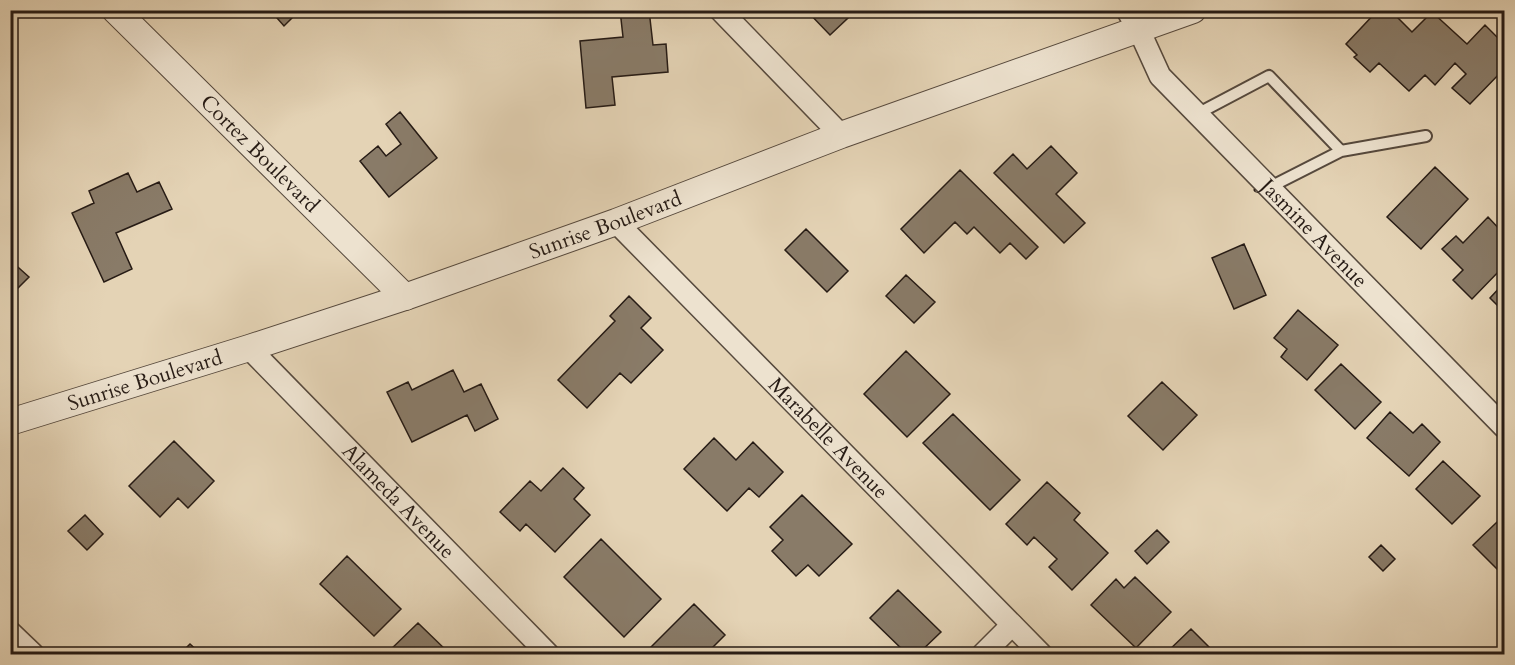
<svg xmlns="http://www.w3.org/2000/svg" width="1515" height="665" font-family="Cardo,serif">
<rect width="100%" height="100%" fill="#e4d3b5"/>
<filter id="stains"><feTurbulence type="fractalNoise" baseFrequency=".00333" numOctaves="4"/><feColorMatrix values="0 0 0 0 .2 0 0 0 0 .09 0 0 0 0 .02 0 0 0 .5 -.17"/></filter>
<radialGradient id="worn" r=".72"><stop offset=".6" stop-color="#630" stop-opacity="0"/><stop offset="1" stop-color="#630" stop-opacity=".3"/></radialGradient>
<!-- building -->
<path fill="#897b68" stroke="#261b15" stroke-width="1.5" d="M 270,10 L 288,10 L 294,16 L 284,26 Z
M 620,10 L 649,10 L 653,45 L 666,44 L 668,72 L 612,77 L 615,105 L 586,108 L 580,41 L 623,37 Z
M 806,10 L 848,10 L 846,12 L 849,17 L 830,35 Z
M 1378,10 L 1390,10 L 1412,32 L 1432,12 L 1467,44 L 1485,25 L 1504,44 L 1504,69 L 1470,104 L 1452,88 L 1466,74 L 1455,63 L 1435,85 L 1425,75 L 1409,91 L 1379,63 L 1370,72 L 1354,57 L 1357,55 L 1346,44 Z
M 400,112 L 437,158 L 389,197 L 360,161 L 378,146 L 386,156 L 401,144 L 386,124 Z
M 1051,146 L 1077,173 L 1056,194 L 1085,223 L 1064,243 L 994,173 L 1013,154 L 1027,169 Z
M 1435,167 L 1468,199 L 1421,249 L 1387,217 Z
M 960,170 L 1038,247 L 1026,259 L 1010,243 L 1000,253 L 974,227 L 967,234 L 955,222 L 924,253 L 901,229 Z
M 128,173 L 137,192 L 159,182 L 172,209 L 116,233 L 132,269 L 104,282 L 72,213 L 94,203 L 89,191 Z
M 1488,217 L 1504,234 L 1504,266 L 1472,299 L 1453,280 L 1463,270 L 1442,249 L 1456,236 L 1463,243 Z
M 806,229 L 848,271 L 827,292 L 785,250 Z
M 1244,244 L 1266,295 L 1234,309 L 1212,258 Z
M 10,260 L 29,277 L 10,296 Z
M 906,275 L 935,302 L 914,323 L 886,296 Z
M 1504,283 L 1504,312 L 1490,298 Z
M 629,296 L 651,318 L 641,328 L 663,350 L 631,383 L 620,373 L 587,408 L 558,380 L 615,321 L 610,316 Z
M 1298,310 L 1338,345 L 1307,380 L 1281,357 L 1287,349 L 1274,338 Z
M 906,351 L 950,394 L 907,437 L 864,394 Z
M 1341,364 L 1381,402 L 1355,429 L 1315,390 Z
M 453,370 L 464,392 L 481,384 L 498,419 L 475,431 L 467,415 L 412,442 L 387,392 L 408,382 L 412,390 Z
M 1162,382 L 1197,415 L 1163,450 L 1128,416 Z
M 1390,412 L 1413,433 L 1422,424 L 1440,442 L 1409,476 L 1367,438 Z
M 953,414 L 1020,480 L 990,510 L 923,443 Z
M 714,438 L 736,460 L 753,442 L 783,472 L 759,497 L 749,488 L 727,511 L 684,469 Z
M 174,441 L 214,481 L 188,508 L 178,498 L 160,517 L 129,486 Z
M 1443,461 L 1480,496 L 1452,524 L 1416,489 Z
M 563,468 L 584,488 L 574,499 L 590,515 L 555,552 L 526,524 L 520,531 L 500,512 L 530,481 L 541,491 Z
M 1047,482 L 1080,513 L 1074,520 L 1108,553 L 1072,590 L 1049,567 L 1057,559 L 1034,537 L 1027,545 L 1006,524 Z
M 802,495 L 852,544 L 819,576 L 808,565 L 796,576 L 772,551 L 783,540 L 770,527 Z
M 85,515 L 103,534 L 87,550 L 68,531 Z
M 1497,522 L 1504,530 L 1504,574 L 1503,575 L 1473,545 Z
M 1157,530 L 1169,542 L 1147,564 L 1135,551 Z
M 601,539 L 661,599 L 624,637 L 564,577 Z
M 1381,545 L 1395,559 L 1383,571 L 1369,557 Z
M 347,556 L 401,609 L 374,636 L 320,584 Z
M 1135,577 L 1171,612 L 1136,648 L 1091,605 L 1116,579 L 1124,588 Z
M 898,590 L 941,632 L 918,654 L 907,654 L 870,618 Z
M 694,604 L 725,635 L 706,654 L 647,654 L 645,653 Z
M 418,623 L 450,654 L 386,654 Z
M 1191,629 L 1216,654 L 1165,654 Z
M 190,644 L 201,654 L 180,654 Z"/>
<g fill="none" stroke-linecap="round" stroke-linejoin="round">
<defs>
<path id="service" d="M 1197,114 L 1269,76 L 1341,151 L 1270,187
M 1341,151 L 1426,136"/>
<g id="minor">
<path d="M 720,10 L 841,135"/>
<path id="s1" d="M 1127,10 L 1139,30 L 1160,76 L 1504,427"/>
<path id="s2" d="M 616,222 L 1041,654"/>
<path id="s3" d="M 249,348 L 548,654"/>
<path d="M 10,632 L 33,654"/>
<path d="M 983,654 L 1012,625"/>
</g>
<g id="tertiary">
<path id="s4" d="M 115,10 L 405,297"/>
<path id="s5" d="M 10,422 L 249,348 L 405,297 L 616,222 L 841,135 L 1193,10"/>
</g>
</defs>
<!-- service casing -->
<use href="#service" stroke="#56493d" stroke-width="14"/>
<!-- minor casing -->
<use href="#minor" stroke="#56493d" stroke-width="24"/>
<!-- tertiary casing -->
<use href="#tertiary" stroke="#56493d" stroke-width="28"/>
<!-- service -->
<use href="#service" stroke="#ede2cf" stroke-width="10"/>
<!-- minor -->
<use href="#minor" stroke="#ede2cf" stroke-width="21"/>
<!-- tertiary -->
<use href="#tertiary" stroke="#ede2cf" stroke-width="26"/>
</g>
<g text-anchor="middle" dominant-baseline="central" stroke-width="4.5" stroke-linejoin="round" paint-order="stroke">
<!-- street labels -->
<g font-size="21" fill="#261b15" stroke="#ede2cf">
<text stroke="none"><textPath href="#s4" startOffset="204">Cortez Boulevard</textPath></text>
<text stroke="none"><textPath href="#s5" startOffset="627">Sunrise Boulevard</textPath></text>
<text stroke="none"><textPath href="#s1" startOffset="294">Jasmine Avenue</textPath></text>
<text stroke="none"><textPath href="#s5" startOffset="141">Sunrise Boulevard</textPath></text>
<text stroke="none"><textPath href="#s2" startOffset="303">Marabelle Avenue</textPath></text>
<text stroke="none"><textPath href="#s3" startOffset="214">Alameda Avenue</textPath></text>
</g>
</g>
<!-- margin -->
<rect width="1515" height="665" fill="none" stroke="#e4d3b5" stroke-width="36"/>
<rect x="12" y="12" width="1491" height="641" fill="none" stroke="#261b15" stroke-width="3"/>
<rect x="18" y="18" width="1479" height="629" fill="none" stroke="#261b15" stroke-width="1.5"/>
<rect width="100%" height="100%" filter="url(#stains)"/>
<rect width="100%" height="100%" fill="url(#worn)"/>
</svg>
